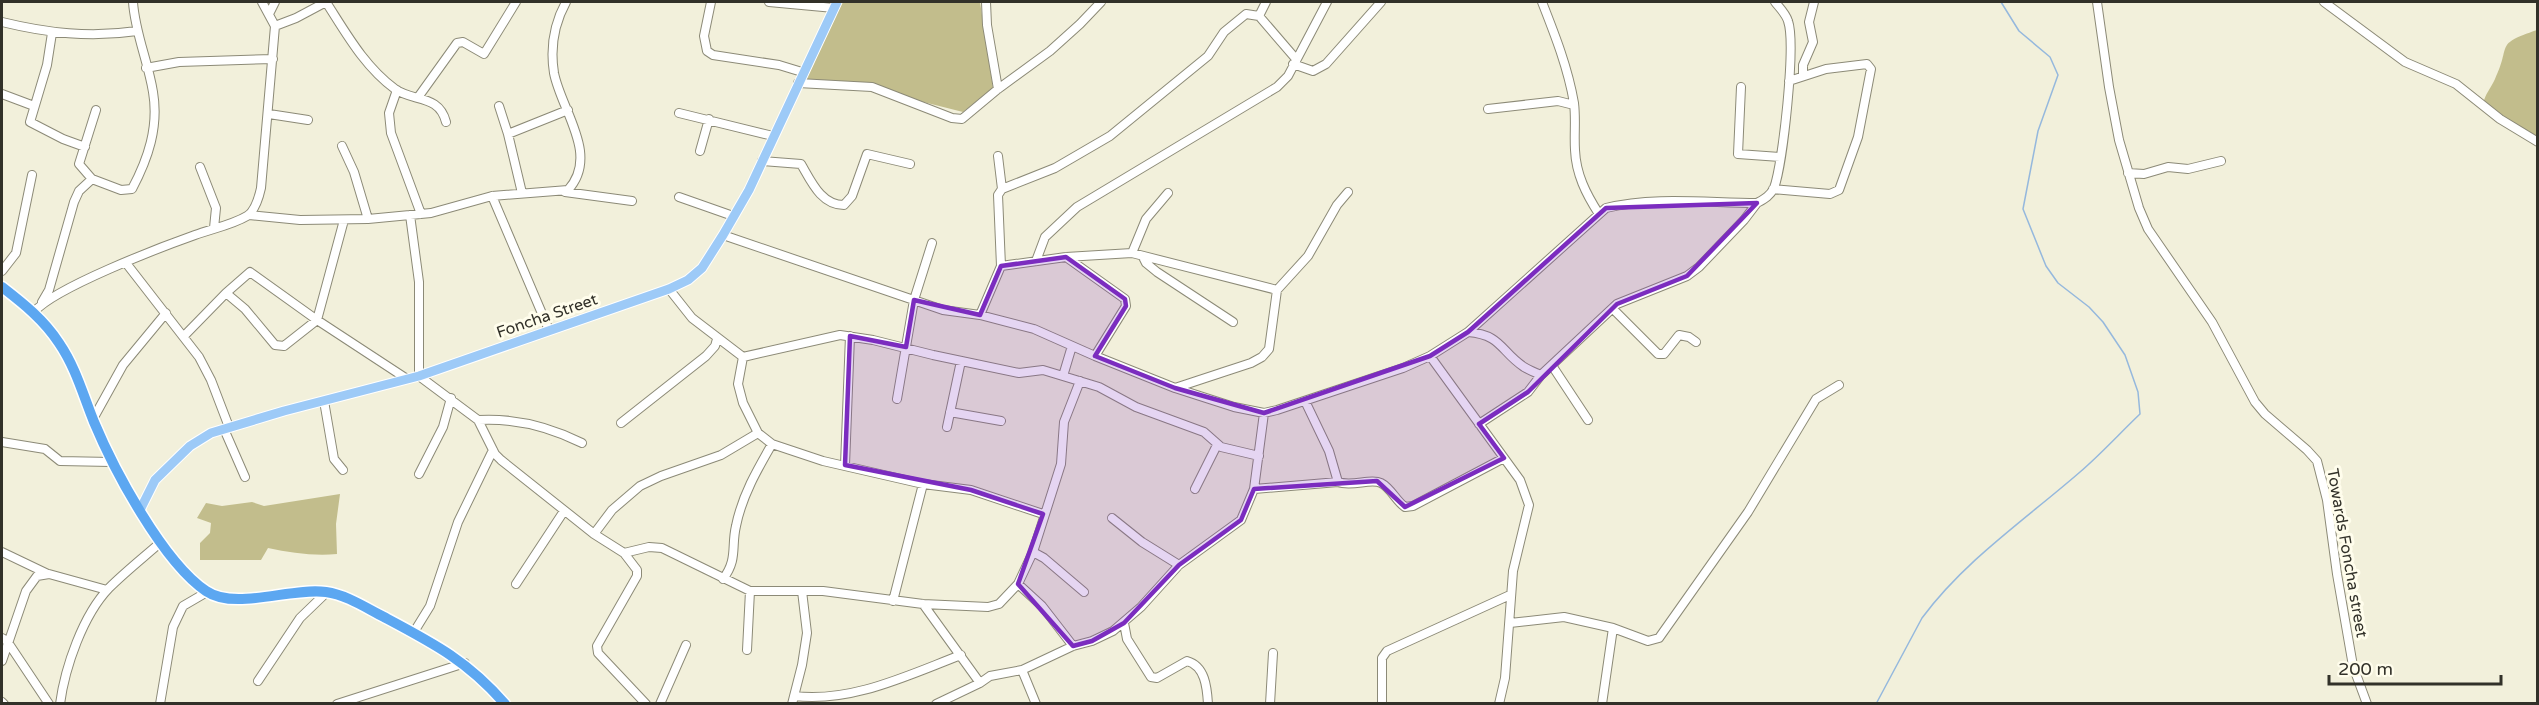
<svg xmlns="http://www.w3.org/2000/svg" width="2539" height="705" font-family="'Varela Round',sans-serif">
<rect width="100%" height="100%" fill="#f2f0db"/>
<!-- forest -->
<path fill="#c2bd8c" d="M 840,2 L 980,2 L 993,88 L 963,112 L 860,86 L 801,82 Z
M 2537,30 L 2537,142 L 2483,104 C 2485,94 2491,88 2495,79 C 2512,44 2493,45 2537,30 Z
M 340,494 L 336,524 L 337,554 C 314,556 291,553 268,548 L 261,560 L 200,560 L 200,543 L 210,533 L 211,523 L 197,518 L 206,503 L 222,506 L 252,502 L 264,506 Z"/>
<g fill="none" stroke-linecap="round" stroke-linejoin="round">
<!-- stream -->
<path stroke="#95b8dd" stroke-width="1.5" d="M 1876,704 L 1922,618 C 1965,560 2026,519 2080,472 C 2101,454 2120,433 2140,414 L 2138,392 L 2125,355 L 2103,322 L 2089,307 L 2058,283 L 2046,266 L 2023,209 L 2038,131 L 2058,75 L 2050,57 L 2019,31 L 2001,2"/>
<defs>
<path id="minor" d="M 326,2 C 346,33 364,66 395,89 C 413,102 439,94 446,122
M 711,2 L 704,36 L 707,51 L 713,55 L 779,65 L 802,72
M 769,2 L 834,8
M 986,2 L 987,25 L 998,89
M 1542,2 C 1555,35 1568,68 1574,103 C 1576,119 1574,134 1575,150 C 1576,174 1586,194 1599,214
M 2097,2 L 2109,87 L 2119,140 L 2139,208 L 2148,229 L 2212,322 L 2255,402 L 2265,414 L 2307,450 L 2317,461 L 2327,500 L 2337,574 L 2353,666 L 2367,704
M 2324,2 L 2405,62 L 2456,84 L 2500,119 L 2538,142
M 270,12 L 275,2
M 1259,16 L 1266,2
M 2,22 C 47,33 90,38 137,31
M 275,26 L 296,18 L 326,2
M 52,33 L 47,65 L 30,122 L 63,139 L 85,147
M 1293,64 L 1313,71 L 1326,64 L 1381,2
M 146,68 L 179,62 L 273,59
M 1803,76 L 1803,65 L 1813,42 L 1809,22 L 1814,2
M 798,83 L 872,87 L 952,118 L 962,119 L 998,89 L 1050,51 L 1080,24 L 1101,2
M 1741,87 L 1738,154 L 1780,157
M 397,90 L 389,113 L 391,133 L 421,214
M 2,94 L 34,106
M 419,96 L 457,43 L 463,42 L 484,54 L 516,2
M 499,106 L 508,134 L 522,193
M 1488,109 L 1558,101 L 1574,105
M 679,113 L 773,136
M 269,114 L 308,120
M 508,134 L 568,110
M 342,146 L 354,172 L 368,219
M 700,151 L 709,119
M 998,156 L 1002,189 L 998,195 L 1001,266
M 762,161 L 801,164 C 811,181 821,205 844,205 L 852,196 L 867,154 L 910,164
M 200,167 L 216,208 L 214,228
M 2128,173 L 2144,174 L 2168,167 L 2188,169 L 2221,161
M 92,179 L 79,164 L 96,110
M 1002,189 L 1055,168 L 1110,136 L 1208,56 L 1224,32 L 1246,14 L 1259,16 L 1296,59
M 1773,189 L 1830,194 L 1839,190 L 1858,137 L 1871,69 L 1867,64 L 1826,69 L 1789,81
M 565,192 L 632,201
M 492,196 L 549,330
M 679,197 L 733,216
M 249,215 L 300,220 L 368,219 L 431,213 L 492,196 L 568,190 C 600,155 561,110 554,73 C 550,48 554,24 566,2
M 410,215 L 419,282 L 419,376 L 478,420 L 495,454 L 501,460 L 594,534 L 624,553 L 649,547 L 662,548 L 750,591 L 823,591 L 923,604 L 988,607 L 999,604 L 1018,584 L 1033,552 L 1061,464 L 1064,422 L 1080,381
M 723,235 L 943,310 L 980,315 L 1034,329 L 1095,356 L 1175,388 L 1234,407 L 1264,413 L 1277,410 L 1403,368 L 1430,356 L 1468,332 L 1606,208 C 1654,196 1708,203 1757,203 C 1764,199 1770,196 1774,188 C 1783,164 1796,44 1788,21 C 1786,14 1779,7 1775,2
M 1132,253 L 1146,219 L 1168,193
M 1066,257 L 1125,299 L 1126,306 L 1095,356
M 1143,257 L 1146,263 L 1157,272 L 1233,322
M 1036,261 L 1045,237 L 1077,207 L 1277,87 L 1288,76 L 1327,2
M 126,263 L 199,357 L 211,380 L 229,427
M 2,271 L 16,253 L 32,175
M 669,289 L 692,318 L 743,357 L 840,335 L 873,340 L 933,355 L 1019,373 L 1043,370 L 1099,387 L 1136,407 L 1204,432 L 1221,447 L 1259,456
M 226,293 L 250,272 L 317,320 L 407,379
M 42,302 L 49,290 L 74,202 L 79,191 L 92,179 L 121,190 L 132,189 C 148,159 159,127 153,92 C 148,61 135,33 133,2
M 1613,309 L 1658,354 L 1664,354 L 1679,335 L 1689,337 L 1696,342
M 34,312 C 54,288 161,247 195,235 C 211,229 232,225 247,216 C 255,211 259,197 261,188 L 275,26 L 262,2
M 980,315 L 1001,266 L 1066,257 L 1132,253 L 1277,290
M 1468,332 C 1502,335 1500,351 1524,367 C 1529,370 1536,373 1541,375
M 184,336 L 226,293 L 245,309 L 275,345 L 284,346 L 317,320 L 344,220
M 1430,356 L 1520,480 L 1529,505 L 1513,571 L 1505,678 L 1499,704
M 743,357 L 738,384 L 743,403 L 758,433 L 772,444 L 823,461 L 923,484 L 971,490 L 1043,514
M 1553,367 L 1588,420
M 1063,376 L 1072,346
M 1175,388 L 1251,363 L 1262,357 L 1269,349 L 1277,290 L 1308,256 L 1337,205 L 1348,192
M 897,399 L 914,300 L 932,243
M 324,401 L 334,459 L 343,470
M 1305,401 L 1329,451 L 1338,482 C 1352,487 1371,478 1381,483 C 1391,488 1396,501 1405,507 L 1413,506 L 1504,458
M 950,412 L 1001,421
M 93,419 L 123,365 L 166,313
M 478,420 C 513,418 550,427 582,443
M 621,423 L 706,356 L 715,346 L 717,339
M 1479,424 L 1528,392 L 1541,375 L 1617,304 L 1687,276 L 1699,267 L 1744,220 L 1757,203
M 947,427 L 961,361
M 224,429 L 245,477
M 2,442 L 45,449 L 60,461 L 111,462
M 845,465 L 850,336
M 419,474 L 443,427 L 451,398
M 1195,489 L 1217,445
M 1254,489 L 1338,482
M 1112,518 L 1142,542 L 1179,565
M 594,534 L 612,510 L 640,486 L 661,476 L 721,455 L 758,433
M 2,552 L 48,574
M 1033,552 L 1044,558 L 1084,592
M 624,553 L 637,570 L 637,576 L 597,646 L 598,653 L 646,704
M 723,579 C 738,559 731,547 736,526 C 742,496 757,470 772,444
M 516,584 L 564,511
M 1018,584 L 1042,606 L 1073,646
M 893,601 L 923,484
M 923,604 L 980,683 L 990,676 L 1022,670 L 1073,646 L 1092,641 L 1113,631 L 1141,607 L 1179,565 L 1241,520 L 1254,489 L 1264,413
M 1124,623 L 1127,639 L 1151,677 L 1157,678 L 1187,661 C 1205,666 1207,687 1208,704
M 1510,623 L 1564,617 L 1613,628 L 1648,641 L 1659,638 L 1748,512 L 1816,399 L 1839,385
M 414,632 L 430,606 L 458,522 L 493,450
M 2,638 L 7,641 L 49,704
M 747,650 L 750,591
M 2,661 L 26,591 L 37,576 L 49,574 L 107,590
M 1022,670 L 1036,704
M 258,681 L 300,618 L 327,592
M 794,696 C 852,703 908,675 961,655
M 2,702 L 4,704
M 60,704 C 65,667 83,615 109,588 C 125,572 144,557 161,542
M 160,704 L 173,627 L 183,606 L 207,592
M 337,704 L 465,663
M 660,704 L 686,645
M 792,704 L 802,665 L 807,633 L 802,591
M 936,704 L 980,683
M 1270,704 L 1273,653
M 1382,704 L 1382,658 L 1387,651 L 1510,595
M 1602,704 L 1613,628"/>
<path id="major" d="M 140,510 L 155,480 L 190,446 L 211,433 L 284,411 L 419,376 L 669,289 L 688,280 L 702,268 L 723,235 L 749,190 L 837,2"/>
<path id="highway" d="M 2,287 C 24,304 44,320 59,343 C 76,368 83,395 94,422 C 114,470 163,562 206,591 C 235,611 291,587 326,592 C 347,595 366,608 384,617 C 433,643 468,661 505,704"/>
</defs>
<!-- minor casing -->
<use href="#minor" stroke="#8c8a77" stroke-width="10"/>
<!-- major casing -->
<use href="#major" stroke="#fff" stroke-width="11"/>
<!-- highway casing -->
<use href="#highway" stroke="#fff" stroke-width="13"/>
<!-- minor -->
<use href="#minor" stroke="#fff" stroke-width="8"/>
<!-- major -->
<use href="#major" stroke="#9dcaf7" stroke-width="9"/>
<!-- highway -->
<use href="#highway" stroke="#5ca7f1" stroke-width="10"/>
</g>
<!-- marked area -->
<path fill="#7b2cbf" fill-opacity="0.2" stroke="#7b2cbf" stroke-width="4.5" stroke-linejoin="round" d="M 1757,203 L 1687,276 L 1617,304 L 1528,392 L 1479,424 L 1504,458 L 1405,507 L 1377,481 L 1254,489 L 1241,520 L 1179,565 L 1124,623 L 1092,641 L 1073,646 L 1018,584 L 1043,514 L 971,490 L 845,465 L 850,336 L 906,347 L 914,300 L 980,315 L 1001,266 L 1066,257 L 1125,299 L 1126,306 L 1095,356 L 1175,388 L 1264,413 L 1430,356 L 1468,332 L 1606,208 Z"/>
<g text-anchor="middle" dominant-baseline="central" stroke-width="6" stroke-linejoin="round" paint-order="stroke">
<!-- street labels -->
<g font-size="16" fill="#323129" stroke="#fffdec">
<text transform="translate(547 316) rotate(-19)">Foncha Street</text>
<text transform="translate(2347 553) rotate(80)">Towards Foncha street</text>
</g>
</g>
<!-- border -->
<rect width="2539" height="705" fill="none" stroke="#323129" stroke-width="6"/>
<!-- scale -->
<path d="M2329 675v9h172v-9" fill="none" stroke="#323129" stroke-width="3"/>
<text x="2338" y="675" font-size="18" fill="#323129" stroke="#fffdec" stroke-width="4.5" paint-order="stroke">200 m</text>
</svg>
